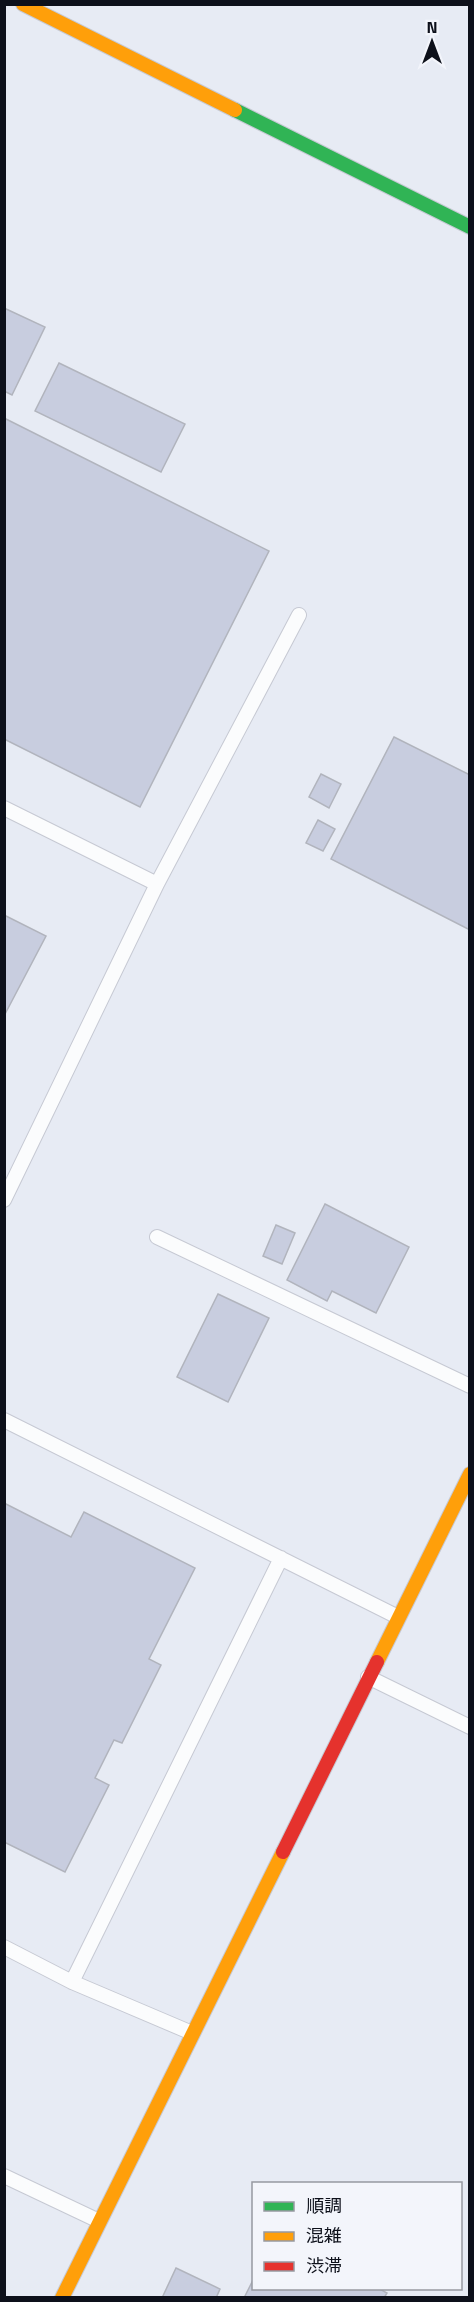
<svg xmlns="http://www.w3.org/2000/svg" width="474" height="2302" font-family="'Titillium Web','Noto Sans JP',sans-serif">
<rect width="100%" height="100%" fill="#e7ebf4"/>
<!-- building -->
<path fill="#c8cddf" stroke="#b1b4bd" stroke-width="1.5" d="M 4,308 L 45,327 L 12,395 L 4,391 Z
M 59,363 L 185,424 L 161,472 L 35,411 Z
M 4,418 L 269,551 L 140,807 L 4,739 Z
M 394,737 L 470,775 L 470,930 L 331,859 Z
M 321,774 L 341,784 L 329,808 L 309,797 Z
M 318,820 L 335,829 L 323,851 L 306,843 Z
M 4,915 L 46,936 L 4,1016 Z
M 325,1204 L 409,1247 L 376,1313 L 332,1291 L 327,1301 L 287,1280 Z
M 276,1225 L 295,1233 L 282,1264 L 263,1256 Z
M 218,1294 L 269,1318 L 228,1402 L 177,1377 Z
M 4,1503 L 71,1537 L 84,1512 L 195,1568 L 149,1659 L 161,1665 L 122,1743 L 114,1740 L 95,1778 L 109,1785 L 65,1872 L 4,1842 Z
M 176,2268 L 220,2289 L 216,2298 L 162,2298 Z
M 254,2278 L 254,2288 L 378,2288 L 387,2293 L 384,2298 L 244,2298 Z"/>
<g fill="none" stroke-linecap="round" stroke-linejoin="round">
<defs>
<path id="lane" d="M 4,808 L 157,884 L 299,615
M 4,1200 L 157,884
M 157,1237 L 470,1386
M 4,1420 L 398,1617
M 368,1677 L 470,1727
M 4,1947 L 72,1982 L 192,2033
M 72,1982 L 281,1558
M 4,2176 L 99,2221"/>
<path id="fast" d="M 235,110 L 470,227"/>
<path id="slow" d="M 23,4 L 235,110
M 377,1662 L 470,1474
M 62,2298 L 283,1852"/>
<path id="jam" d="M 283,1852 L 377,1662"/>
</defs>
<!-- lane casing -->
<use href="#lane" stroke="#c6c9d3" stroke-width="16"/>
<!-- fast casing -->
<use href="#fast" stroke="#c6c9d3" stroke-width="16"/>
<!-- slow casing -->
<use href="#slow" stroke="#c6c9d3" stroke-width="16"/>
<!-- jam casing -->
<use href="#jam" stroke="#c6c9d3" stroke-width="16"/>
<!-- lane -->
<use href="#lane" stroke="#fbfcfd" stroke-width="14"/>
<!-- fast -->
<use href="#fast" stroke="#30b455" stroke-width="14"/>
<!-- slow -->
<use href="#slow" stroke="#ff9f0a" stroke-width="14"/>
<!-- jam -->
<use href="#jam" stroke="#e5322d" stroke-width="14"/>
</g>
<!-- border -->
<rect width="474" height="2302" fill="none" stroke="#0d101a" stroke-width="12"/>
<!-- legend -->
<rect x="252" y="2182" width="210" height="108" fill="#f3f5fb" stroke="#9799a1" stroke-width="1.5"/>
<rect x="264" y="2202" width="30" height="9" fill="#30b455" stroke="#9799a1" stroke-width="1.5"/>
<text x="306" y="2212" font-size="18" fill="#0d101a">順調</text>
<rect x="264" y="2232" width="30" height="9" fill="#ff9f0a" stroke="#9799a1" stroke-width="1.5"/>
<text x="306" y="2242" font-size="18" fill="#0d101a">混雑</text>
<rect x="264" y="2262" width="30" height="9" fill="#e5322d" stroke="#9799a1" stroke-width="1.5"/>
<text x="306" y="2272" font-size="18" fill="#0d101a">渋滞</text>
<!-- north arrow -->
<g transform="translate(432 42)" stroke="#f3f5fb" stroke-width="4.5" paint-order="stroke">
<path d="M0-4.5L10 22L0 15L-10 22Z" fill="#0d101a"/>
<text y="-9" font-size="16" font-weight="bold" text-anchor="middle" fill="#0d101a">N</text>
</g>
</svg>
